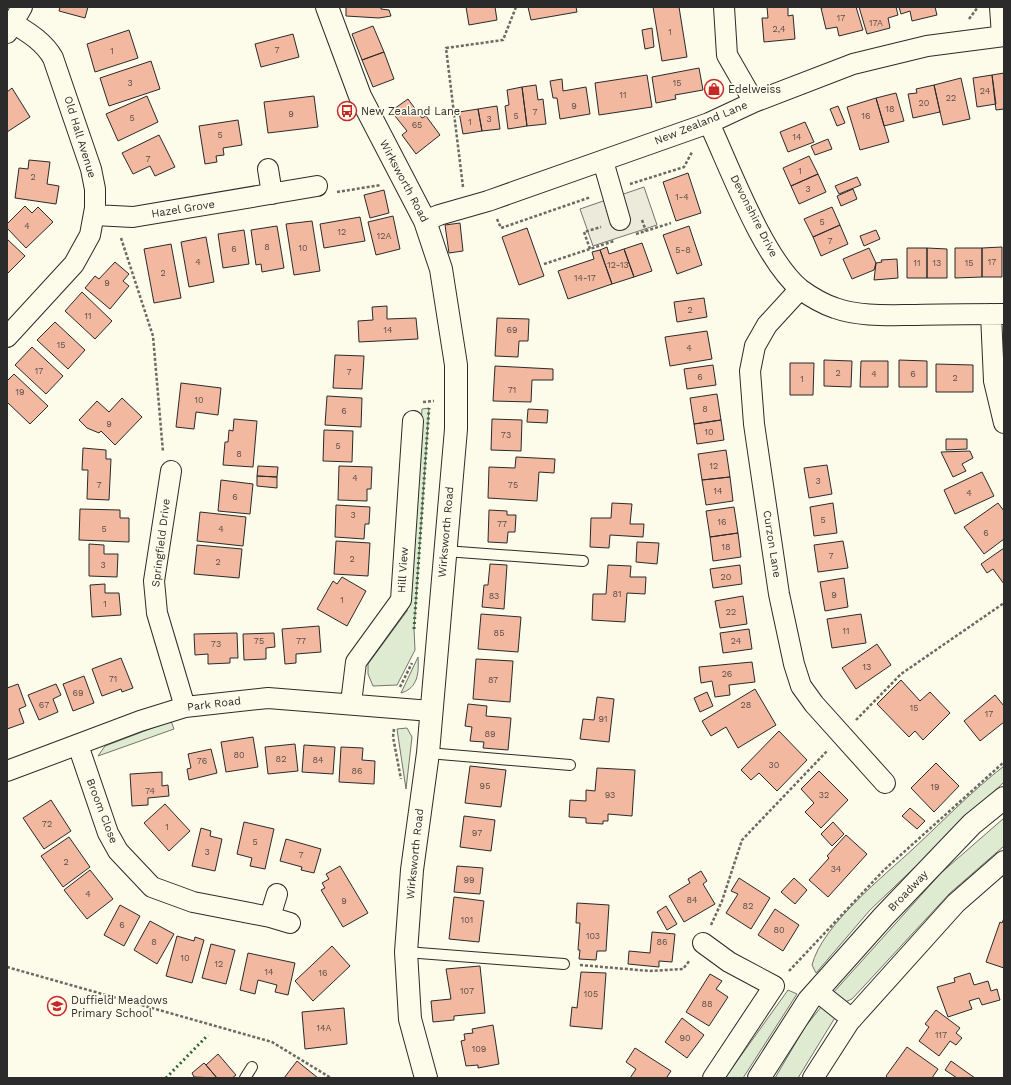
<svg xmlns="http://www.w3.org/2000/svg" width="1011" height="1085" font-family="'Work Sans',sans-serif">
<rect width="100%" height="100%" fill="#fdfbea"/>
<!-- green -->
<path fill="#deebd1" stroke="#74746e" d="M 429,408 L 414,629 L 415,650 L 397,685 L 373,686 L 368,674 L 368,664 L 407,611 L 422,409 Z
M 418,657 C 419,673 418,688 401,693 Z
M 171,721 L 174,729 L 98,756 L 105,746 Z
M 407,728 L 412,737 L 406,789 L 397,729 Z
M 1004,766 L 1004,782 L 870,910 L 816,973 L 812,965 C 822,925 884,876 914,848 C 944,820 972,791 1004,766 Z
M 1004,818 L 1004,846 L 950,893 L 852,999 L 843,1003 L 833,993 L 941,873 Z
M 788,990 L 797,994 L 743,1078 L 725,1078 Z
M 821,1007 L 832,1008 L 836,1016 L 798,1078 L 775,1078 L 805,1027 Z"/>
<!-- parking -->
<path fill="#eceadb" stroke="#74746e" d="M 644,187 L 657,225 L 593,246 L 580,209 Z"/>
<!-- building -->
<path fill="#f2b8a0" stroke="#2b2b2b" d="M 60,7 L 88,7 L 85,18 L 59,11 Z
M 346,7 L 381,7 L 381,9 L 389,10 L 391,16 L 379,18 L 346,16 Z
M 466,7 L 495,7 L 497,20 L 469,25 Z
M 528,7 L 576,7 L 577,12 L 531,20 Z
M 653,7 L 679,7 L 687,57 L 662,61 Z
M 767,7 L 788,7 L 788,16 L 793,15 L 795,39 L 764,42 L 762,18 L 768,18 Z
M 826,7 L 856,7 L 863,30 L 839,36 L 837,27 L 826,29 L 821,8 Z
M 859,7 L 896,7 L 898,15 L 888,18 L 890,28 L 867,34 Z
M 899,7 L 935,7 L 937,15 L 912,21 L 910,11 L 901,14 Z
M 373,26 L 384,52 L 362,60 L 352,34 Z
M 652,28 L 654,47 L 645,49 L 642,30 Z
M 129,30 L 138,58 L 95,72 L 87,44 Z
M 293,34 L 299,57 L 261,67 L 255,44 Z
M 384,52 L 394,79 L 373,87 L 362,60 Z
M 151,61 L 160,89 L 109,106 L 100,78 Z
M 699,68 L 703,90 L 675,95 L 676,99 L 656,103 L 652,77 Z
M 1004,73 L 1004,109 L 996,110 L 992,75 Z
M 647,75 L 652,107 L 599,115 L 595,83 Z
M 992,75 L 996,104 L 977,107 L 973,78 Z
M 961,78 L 970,119 L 943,125 L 934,85 Z
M 562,79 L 563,91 L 586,87 L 590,114 L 560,119 L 557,98 L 553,98 L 550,81 Z
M 536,85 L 538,100 L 543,99 L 546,124 L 527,126 L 522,87 Z
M 934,85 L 940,112 L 913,118 L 908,94 L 917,93 L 916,89 Z
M 522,87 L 527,126 L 508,129 L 505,106 L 509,105 L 507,90 Z
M 12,88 L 30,117 L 7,132 L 7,92 Z
M 896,93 L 904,121 L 884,126 L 876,98 Z
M 147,96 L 158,122 L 118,141 L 106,114 Z
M 314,96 L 318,127 L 268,133 L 264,102 Z
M 876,98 L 889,142 L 860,150 L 847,107 Z
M 408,99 L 422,118 L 426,116 L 440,135 L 416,154 L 402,135 L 407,131 L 391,111 Z
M 497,106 L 500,129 L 482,131 L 478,109 Z
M 838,106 L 845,123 L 837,126 L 830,109 Z
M 478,109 L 482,131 L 463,134 L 459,112 Z
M 238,120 L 242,145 L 223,148 L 224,155 L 216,156 L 217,162 L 205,164 L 199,126 Z
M 805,122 L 814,142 L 788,152 L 780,132 Z
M 159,135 L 175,167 L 155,176 L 150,166 L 133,174 L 122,153 Z
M 828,139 L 832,149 L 815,155 L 811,146 Z
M 809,156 L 818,174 L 791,186 L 783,168 Z
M 29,160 L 50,162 L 47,184 L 59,186 L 56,204 L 15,198 L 19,168 L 28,169 Z
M 688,173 L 701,213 L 676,221 L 663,182 Z
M 818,174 L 826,192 L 799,204 L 791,186 Z
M 857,177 L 861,185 L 839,194 L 835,186 Z
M 853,189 L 857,199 L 841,206 L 837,196 Z
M 384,190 L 389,213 L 370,218 L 364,195 Z
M 25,206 L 32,213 L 38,207 L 53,222 L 26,248 L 7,228 L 7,224 Z
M 832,207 L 840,225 L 813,237 L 804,219 Z
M 393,216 L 400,249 L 376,255 L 368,222 Z
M 360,217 L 365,241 L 324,248 L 320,224 Z
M 312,221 L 320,271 L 294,275 L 286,224 Z
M 460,223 L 463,251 L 449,253 L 445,225 Z
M 840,225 L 848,244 L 821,256 L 813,237 Z
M 277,226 L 284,268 L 262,272 L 261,264 L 256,265 L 251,230 Z
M 689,226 L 702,265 L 677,274 L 663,235 Z
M 527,228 L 544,276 L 519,285 L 502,237 Z
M 244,230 L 249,264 L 223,268 L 218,234 Z
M 876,230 L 880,239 L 864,246 L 860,236 Z
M 206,237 L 214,282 L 189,287 L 181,242 Z
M 7,239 L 25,256 L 7,274 Z
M 642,243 L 652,271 L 634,277 L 624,249 Z
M 171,244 L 181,298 L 154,303 L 144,249 Z
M 607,247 L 609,254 L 624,249 L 634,277 L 612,284 L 600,250 Z
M 1002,247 L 1002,277 L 982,277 L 982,248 Z
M 869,248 L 876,263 L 874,270 L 852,279 L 843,259 Z
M 907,248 L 927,248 L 927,278 L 907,278 Z
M 927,248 L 947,249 L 947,278 L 927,278 Z
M 955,248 L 982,248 L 982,277 L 955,278 Z
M 600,250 L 612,284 L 568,299 L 558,271 L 594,259 L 592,252 Z
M 897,259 L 898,278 L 874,280 L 876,263 L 882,262 L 881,260 Z
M 115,262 L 129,274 L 123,281 L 129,286 L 110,309 L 85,288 L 95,276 L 99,279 Z
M 82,292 L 112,321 L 95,339 L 65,311 Z
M 704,298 L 707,317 L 677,322 L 674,302 Z
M 387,306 L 387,319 L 416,318 L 418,339 L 359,342 L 358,321 L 373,320 L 372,307 Z
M 497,318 L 529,319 L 528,341 L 519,341 L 518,357 L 495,356 Z
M 55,322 L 85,350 L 68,369 L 37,340 Z
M 707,331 L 712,359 L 670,366 L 665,337 Z
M 32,347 L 63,376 L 46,394 L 15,365 Z
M 335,355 L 364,356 L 362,389 L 333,388 Z
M 824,360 L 852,361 L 851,387 L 824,386 Z
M 899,360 L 927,361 L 927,387 L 899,387 Z
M 861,361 L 888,361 L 888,387 L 860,387 Z
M 790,363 L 814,363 L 813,395 L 790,395 Z
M 936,364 L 973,365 L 973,392 L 936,392 Z
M 713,365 L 716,385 L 687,389 L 684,369 Z
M 495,366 L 553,369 L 553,380 L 532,380 L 531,402 L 493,401 Z
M 14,374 L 48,406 L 30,424 L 7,402 L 7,381 Z
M 181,383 L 221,388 L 218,415 L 196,412 L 194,429 L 176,427 Z
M 717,394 L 721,420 L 694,424 L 690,398 Z
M 327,396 L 362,398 L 361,427 L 325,425 Z
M 122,398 L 142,417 L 115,445 L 101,431 L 99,433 L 87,428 L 79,420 L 97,401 L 109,412 Z
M 528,409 L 548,410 L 547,423 L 527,422 Z
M 234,419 L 257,421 L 253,467 L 223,465 L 225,442 L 228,442 L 229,430 L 233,431 Z
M 492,419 L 522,420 L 521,451 L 491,450 Z
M 721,420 L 724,440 L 697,444 L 694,424 Z
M 324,430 L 353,431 L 352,462 L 323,461 Z
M 946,439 L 967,439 L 967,449 L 946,450 Z
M 83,448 L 106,450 L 106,459 L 111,459 L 109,500 L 87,499 L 88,470 L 82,470 Z
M 726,450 L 730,477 L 702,480 L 698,454 Z
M 970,451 L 973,458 L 962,464 L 966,471 L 953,477 L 941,452 Z
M 516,457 L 555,459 L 554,473 L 539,472 L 537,501 L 488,498 L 489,467 L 515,468 Z
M 827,465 L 832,494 L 809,498 L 804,468 Z
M 258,466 L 278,467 L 277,477 L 257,476 Z
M 339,466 L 372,467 L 371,489 L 367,489 L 367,501 L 338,500 Z
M 982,472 L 994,496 L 955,514 L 944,490 Z
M 257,476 L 277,477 L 277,488 L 257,486 Z
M 730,477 L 733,501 L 706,505 L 702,480 Z
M 221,480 L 253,484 L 250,514 L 218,511 Z
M 612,503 L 632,504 L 630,524 L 644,524 L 643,537 L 610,535 L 609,548 L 590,547 L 591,518 L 611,518 Z
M 833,503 L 837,533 L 814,536 L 810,507 Z
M 998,503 L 1004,511 L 1004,539 L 984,554 L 964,527 Z
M 336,505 L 370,507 L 369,524 L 365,524 L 364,539 L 335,537 Z
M 734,507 L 738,533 L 710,537 L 706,511 Z
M 80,509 L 120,510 L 120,518 L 129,518 L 129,542 L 79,540 Z
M 489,510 L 507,511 L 507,515 L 516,515 L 515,532 L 508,532 L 507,543 L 488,542 Z
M 200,512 L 246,517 L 243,546 L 197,541 Z
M 738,533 L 741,557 L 713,561 L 710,537 Z
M 336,541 L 370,543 L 368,576 L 334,574 Z
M 843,541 L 848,568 L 818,572 L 814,545 Z
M 637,542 L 659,543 L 657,564 L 636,562 Z
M 89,544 L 104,545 L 104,554 L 118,554 L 117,577 L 89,576 Z
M 197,545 L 242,549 L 239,578 L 194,574 Z
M 1004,548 L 1004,584 L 993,569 L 987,573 L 981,564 Z
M 490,564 L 507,565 L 504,609 L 482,607 L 484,585 L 488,585 Z
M 608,565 L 631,566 L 630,577 L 646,577 L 645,594 L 627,593 L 625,622 L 592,620 L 593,594 L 606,594 Z
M 740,565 L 742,584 L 713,588 L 710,569 Z
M 342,577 L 366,591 L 347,626 L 317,609 L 333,581 L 337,584 Z
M 844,578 L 848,607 L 825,611 L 820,582 Z
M 105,584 L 105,593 L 119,593 L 121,615 L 92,617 L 90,585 Z
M 743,596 L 747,624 L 720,628 L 715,601 Z
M 481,614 L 521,617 L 518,652 L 478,649 Z
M 861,614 L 866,643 L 832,648 L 827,619 Z
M 319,626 L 321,652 L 296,654 L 296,663 L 285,664 L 282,629 Z
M 749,629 L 752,649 L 723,653 L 720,633 Z
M 237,633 L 238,658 L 230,658 L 230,663 L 208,664 L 208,654 L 195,655 L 194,634 Z
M 274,633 L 275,647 L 266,648 L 266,659 L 244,660 L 243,634 Z
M 877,644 L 891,665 L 856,689 L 842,668 Z
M 121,658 L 133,688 L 122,692 L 121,689 L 102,696 L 92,669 Z
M 476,659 L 513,661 L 510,702 L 473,699 Z
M 752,662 L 755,682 L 729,685 L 730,695 L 715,697 L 712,681 L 701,683 L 699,667 Z
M 84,676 L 94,703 L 73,711 L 63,684 Z
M 901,680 L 920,701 L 930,692 L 950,713 L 923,740 L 915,731 L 909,737 L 877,704 Z
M 18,684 L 26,706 L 19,709 L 24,723 L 7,729 L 7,688 Z
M 56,684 L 61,695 L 53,699 L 58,712 L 39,720 L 28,695 Z
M 755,689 L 776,725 L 738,748 L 726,727 L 711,736 L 702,721 Z
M 707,692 L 713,706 L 700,712 L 694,698 Z
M 995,695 L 1004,706 L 1004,722 L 980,741 L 964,721 Z
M 597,697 L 614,699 L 609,742 L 580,739 L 583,719 L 594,720 Z
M 468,704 L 487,706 L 486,716 L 511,718 L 508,750 L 483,748 L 484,742 L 470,741 L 472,727 L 465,726 Z
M 779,731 L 807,760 L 777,791 L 759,773 L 751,780 L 741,770 Z
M 253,737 L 258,767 L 226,772 L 221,742 Z
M 295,744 L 298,771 L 268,774 L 265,747 Z
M 304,745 L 335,747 L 333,774 L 302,772 Z
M 341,747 L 363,748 L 362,760 L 375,761 L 374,784 L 339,782 Z
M 211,749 L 217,773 L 189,780 L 187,769 L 191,768 L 188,754 Z
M 936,763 L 959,786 L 934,812 L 911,788 Z
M 470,766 L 506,770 L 501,807 L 465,803 Z
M 597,768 L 635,770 L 632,816 L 608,814 L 608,821 L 603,821 L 603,824 L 586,823 L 586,818 L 569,817 L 570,800 L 586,801 L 586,790 L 595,791 Z
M 819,771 L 848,800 L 821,828 L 805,812 L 814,803 L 801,789 Z
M 162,772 L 162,786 L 168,785 L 169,796 L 148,798 L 148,805 L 132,806 L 130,774 Z
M 51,800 L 71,831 L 44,849 L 23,818 Z
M 165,804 L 190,831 L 169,851 L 144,823 Z
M 910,808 L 925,821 L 917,829 L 902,816 Z
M 464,816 L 495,820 L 491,851 L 460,847 Z
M 244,822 L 274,829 L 265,869 L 250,866 L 252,858 L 237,854 Z
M 833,822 L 844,834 L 832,846 L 821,834 Z
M 201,828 L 211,831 L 210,836 L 222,839 L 215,871 L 192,866 Z
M 846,835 L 867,854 L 828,897 L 809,880 L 829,858 L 827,856 Z
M 69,837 L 90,867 L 63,887 L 41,856 Z
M 286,839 L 321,849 L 314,873 L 301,870 L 302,867 L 280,861 Z
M 340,866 L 368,913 L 343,927 L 321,890 L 325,888 L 322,883 L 329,879 L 326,874 Z
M 457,866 L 483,868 L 480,894 L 454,892 Z
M 90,870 L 113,899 L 87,919 L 64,890 Z
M 701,871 L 707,881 L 703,884 L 715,904 L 684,922 L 669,896 L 690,883 L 688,879 Z
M 739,878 L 770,898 L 751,929 L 726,913 L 738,894 L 731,891 Z
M 794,878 L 807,890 L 795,904 L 781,892 Z
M 454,897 L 484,901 L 479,942 L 449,939 Z
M 577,903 L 609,905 L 606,951 L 597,951 L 596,960 L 579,959 L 580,950 L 578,950 L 580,923 L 576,923 Z
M 120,905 L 140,916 L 124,946 L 104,935 Z
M 666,906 L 677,924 L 667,930 L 657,912 Z
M 775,909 L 799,925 L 783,951 L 758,935 Z
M 1004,918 L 1004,968 L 986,962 L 1000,922 L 1002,923 Z
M 150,921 L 174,934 L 157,964 L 134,950 Z
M 652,932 L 675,934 L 672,962 L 659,961 L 659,967 L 628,964 L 629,951 L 650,953 Z
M 177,936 L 194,941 L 195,937 L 204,940 L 192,983 L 166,976 Z
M 211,944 L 235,950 L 226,984 L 202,978 Z
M 332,946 L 350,966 L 313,1001 L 295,981 Z
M 248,953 L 295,963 L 288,995 L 275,992 L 277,985 L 258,980 L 255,994 L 240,990 Z
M 480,966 L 485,1013 L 454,1016 L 454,1020 L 433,1022 L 431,1001 L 451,999 L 446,969 Z
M 581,972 L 606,973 L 602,1029 L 570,1026 L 572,1007 L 577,1008 Z
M 970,973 L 974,985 L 988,981 L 991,991 L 997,989 L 1000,1000 L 982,1005 L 979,998 L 969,1001 L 972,1009 L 948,1017 L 937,987 L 955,982 L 954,978 Z
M 710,974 L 722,981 L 716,989 L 728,997 L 709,1026 L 686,1012 Z
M 344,1008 L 347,1044 L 305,1049 L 302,1012 Z
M 936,1010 L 960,1028 L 956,1033 L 962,1038 L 956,1045 L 950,1041 L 939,1056 L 919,1041 L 929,1027 L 925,1024 Z
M 682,1018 L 704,1035 L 687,1058 L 665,1042 Z
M 493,1025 L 499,1064 L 478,1068 L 478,1065 L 466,1066 L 461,1041 L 465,1040 L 464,1034 L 473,1033 L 472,1029 Z
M 907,1047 L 938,1069 L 932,1078 L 888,1078 L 886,1076 Z
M 635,1048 L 671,1071 L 667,1077 L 669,1078 L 630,1078 L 636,1069 L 626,1062 Z
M 218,1054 L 236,1075 L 232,1078 L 217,1078 L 206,1065 Z
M 297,1061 L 318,1078 L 284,1078 Z
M 951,1061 L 975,1078 L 957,1078 L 945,1070 Z
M 204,1063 L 206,1065 L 217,1078 L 194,1077 L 192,1073 Z"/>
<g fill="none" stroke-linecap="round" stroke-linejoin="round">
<defs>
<path id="lane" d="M 445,551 L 583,561
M 428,753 L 570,765
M 406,952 L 564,964
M 245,1078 L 252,1067"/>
<path id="street" d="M 724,7 L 727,55 L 754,102
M 1000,7 L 1002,36
M 7,33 L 22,7
M 709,123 C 730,168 763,258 800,289 C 811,297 823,304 835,308 C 860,317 890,315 916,315 C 945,314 975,314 1004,314
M 603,161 L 620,220
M 268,169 L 272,194
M 94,215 L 133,217 L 317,186
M 425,221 L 439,215 L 488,201 L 709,123 L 754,102 L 853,64 L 927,46 L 1004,36
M 800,289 L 767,325 L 755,346 L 750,371 L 754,424 L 779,594 L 794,664 L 801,686 L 814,704 L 885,783
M 991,314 L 994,381 L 1004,423
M 7,337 L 74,264 L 90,235 L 95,208 L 95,189 L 91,169 L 53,58 C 44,42 29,33 13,23
M 171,471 L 154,581 L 157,613 L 185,707
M 351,703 L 356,662 L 401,600 L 413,421
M 78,745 L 108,833 L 118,851 L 152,887 L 193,902 L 270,917
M 7,771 L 140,721 L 185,707 L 268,698 L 431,711
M 277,894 L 270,917 L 290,923
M 703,943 L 729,962 L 774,986 L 713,1078
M 818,992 L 852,1019
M 813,1078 L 849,1022 L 956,903 L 1004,861"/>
<path id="secondary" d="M 327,7 L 360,96 L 425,221 L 441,269 L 456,365 L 456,429 L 428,753 L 412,870 L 406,952 L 410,1019 L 426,1078
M 759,1078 L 809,1000 L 884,916 L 972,824 L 1004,798"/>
</defs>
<!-- lane casing -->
<use href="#lane" stroke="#2b2b2b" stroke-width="12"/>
<!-- street casing -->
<use href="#street" stroke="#2b2b2b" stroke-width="22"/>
<!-- secondary casing -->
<use href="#secondary" stroke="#2b2b2b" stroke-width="24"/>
<!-- path -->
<path stroke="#6a6964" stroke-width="2.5" stroke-dasharray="3 2" stroke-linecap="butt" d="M 969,19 L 978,7
M 630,184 L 684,167 L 692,152
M 463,187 L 446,48 L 503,40 L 516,7
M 337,192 L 381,185
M 497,219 L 501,228 L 591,197
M 642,220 L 646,231
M 636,234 L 671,223
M 121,238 L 153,336 L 163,452
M 590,249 L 584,232 L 601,227
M 544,264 L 614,241
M 423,402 L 434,401
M 400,687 L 412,663
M 856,720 L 901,674 L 1004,603
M 394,729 L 393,737 L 401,779
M 711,925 L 722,901 L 742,840 L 828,750
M 580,965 L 650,971 L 683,969 L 690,960
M 7,967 L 272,1042 L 331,1078
M 789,971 L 884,870 L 1004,762"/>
<!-- lane -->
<use href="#lane" stroke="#fdfbea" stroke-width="10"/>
<!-- street -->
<use href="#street" stroke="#fdfbea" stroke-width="20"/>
<!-- secondary -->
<use href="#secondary" stroke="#fdfbea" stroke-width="22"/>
<!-- hedge -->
<path stroke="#34623c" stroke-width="3" stroke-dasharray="2 3" stroke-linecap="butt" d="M 414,629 L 429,408
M 166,1078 L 208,1035"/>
</g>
<!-- icons -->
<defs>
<symbol id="shop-ring" viewBox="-11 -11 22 22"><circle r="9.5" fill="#fdfbea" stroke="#c62828" stroke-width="1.5"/><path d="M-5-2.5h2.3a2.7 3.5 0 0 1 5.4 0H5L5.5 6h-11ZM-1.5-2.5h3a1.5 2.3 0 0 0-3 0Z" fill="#c62828"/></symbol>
<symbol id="bus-ring" viewBox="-11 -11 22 22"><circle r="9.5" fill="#fdfbea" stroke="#c62828" stroke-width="1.5"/><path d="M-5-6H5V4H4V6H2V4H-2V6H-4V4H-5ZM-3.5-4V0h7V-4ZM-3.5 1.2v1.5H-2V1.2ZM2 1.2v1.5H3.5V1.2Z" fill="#c62828"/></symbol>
<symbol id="school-ring" viewBox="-11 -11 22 22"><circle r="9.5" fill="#fdfbea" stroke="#c62828" stroke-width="1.5"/><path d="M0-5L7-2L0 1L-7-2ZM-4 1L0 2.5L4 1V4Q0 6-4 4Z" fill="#c62828"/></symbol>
</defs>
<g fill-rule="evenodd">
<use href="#shop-ring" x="703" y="78" width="22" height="22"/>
<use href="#bus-ring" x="336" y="100" width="22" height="22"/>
<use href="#school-ring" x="46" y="995" width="22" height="22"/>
</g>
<g text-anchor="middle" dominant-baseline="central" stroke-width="3" stroke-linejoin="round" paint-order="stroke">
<!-- number labels -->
<g font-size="9" fill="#5d4e48">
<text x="841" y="18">17</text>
<text x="876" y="23">17A</text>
<text x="779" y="29">2,4</text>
<text x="670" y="32">1</text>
<text x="277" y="50">7</text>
<text x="112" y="51">1</text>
<text x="130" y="83">3</text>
<text x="677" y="83">15</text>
<text x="985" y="91">24</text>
<text x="623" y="95">11</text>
<text x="951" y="98">22</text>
<text x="924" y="103">20</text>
<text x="574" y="106">9</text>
<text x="890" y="109">18</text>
<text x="535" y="112">7</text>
<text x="291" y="114">9</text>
<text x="516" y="116">5</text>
<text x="866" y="116">16</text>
<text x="132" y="118">5</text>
<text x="489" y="119">3</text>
<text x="470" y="122">1</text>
<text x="417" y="125">65</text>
<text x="220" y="135">5</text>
<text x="797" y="137">14</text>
<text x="148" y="159">7</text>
<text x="800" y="171">1</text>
<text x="33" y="177">2</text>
<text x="808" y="189">3</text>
<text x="682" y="197">1-4</text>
<text x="822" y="222">5</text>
<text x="27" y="226">4</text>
<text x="342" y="232">12</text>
<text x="384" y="236">12A</text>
<text x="830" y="241">7</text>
<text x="267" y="247">8</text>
<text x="303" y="248">10</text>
<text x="234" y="249">6</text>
<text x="683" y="250">5-8</text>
<text x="198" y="262">4</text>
<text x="992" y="262">17</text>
<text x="917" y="263">11</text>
<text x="937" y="263">13</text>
<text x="969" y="263">15</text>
<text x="618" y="265">12-13</text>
<text x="163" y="273">2</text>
<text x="585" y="278">14-17</text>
<text x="107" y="283">9</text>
<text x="690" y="310">2</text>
<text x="88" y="316">11</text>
<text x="388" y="330">14</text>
<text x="512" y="330">69</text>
<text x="61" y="345">15</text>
<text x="689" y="348">4</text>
<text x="39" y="371">17</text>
<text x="349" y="372">7</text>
<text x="838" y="373">2</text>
<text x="874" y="374">4</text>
<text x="913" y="374">6</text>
<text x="700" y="377">6</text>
<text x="955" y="378">2</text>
<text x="802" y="379">1</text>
<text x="512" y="390">71</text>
<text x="20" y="392">19</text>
<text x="199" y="400">10</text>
<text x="705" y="409">8</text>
<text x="344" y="411">6</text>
<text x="109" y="424">9</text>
<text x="709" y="432">10</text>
<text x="506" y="435">73</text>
<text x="338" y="446">5</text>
<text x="239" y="454">8</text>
<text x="714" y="466">12</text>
<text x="355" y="478">4</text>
<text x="818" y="481">3</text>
<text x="99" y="485">7</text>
<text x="513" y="485">75</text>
<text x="718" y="491">14</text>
<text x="969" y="493">4</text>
<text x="235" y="497">6</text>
<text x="353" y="515">3</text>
<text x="823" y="520">5</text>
<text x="722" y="522">16</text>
<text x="502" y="524">77</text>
<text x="104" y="529">5</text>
<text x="221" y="529">4</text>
<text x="986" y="533">6</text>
<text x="726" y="547">18</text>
<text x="831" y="556">7</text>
<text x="352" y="559">2</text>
<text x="218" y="562">2</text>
<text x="103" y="565">3</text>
<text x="726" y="577">20</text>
<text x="617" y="594">81</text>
<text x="834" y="595">9</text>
<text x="494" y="596">83</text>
<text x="342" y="600">1</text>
<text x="105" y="604">1</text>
<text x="731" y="612">22</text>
<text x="846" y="631">11</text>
<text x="499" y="633">85</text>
<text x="259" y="641">75</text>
<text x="301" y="641">77</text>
<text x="736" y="641">24</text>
<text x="216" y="644">73</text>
<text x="867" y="667">13</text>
<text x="727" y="674">26</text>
<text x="113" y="679">71</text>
<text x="493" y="680">87</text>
<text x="78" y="693">69</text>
<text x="44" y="705">67</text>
<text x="746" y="705">28</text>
<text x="914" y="708">15</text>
<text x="989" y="714">17</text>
<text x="603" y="719">91</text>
<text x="490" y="734">89</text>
<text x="239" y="755">80</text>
<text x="281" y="759">82</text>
<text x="318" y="760">84</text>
<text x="202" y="761">76</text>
<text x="774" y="765">30</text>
<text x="357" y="771">86</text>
<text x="485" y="786">95</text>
<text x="935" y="787">19</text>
<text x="150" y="791">74</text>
<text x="610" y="795">93</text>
<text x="824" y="795">32</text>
<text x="47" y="824">72</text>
<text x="167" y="827">1</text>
<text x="477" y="833">97</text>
<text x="255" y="842">5</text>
<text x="207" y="852">3</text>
<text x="301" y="855">7</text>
<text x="66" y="862">2</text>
<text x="836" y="869">34</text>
<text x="469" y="880">99</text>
<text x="88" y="894">4</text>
<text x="692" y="900">84</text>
<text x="344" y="901">9</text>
<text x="748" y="906">82</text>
<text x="467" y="920">101</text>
<text x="122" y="925">6</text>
<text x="779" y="930">80</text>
<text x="593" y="936">103</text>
<text x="154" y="942">8</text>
<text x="662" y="942">86</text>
<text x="185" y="958">10</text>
<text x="219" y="964">12</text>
<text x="269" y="972">14</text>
<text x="323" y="973">16</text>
<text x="467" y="991">107</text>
<text x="591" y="994">105</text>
<text x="707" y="1004">88</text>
<text x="324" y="1028">14A</text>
<text x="941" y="1035">117</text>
<text x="685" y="1038">90</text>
<text x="479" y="1049">109</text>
</g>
<!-- poi labels -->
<g font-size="11" fill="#2b2b2b" stroke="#fdfbea" text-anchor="start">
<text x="728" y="89">Edelweiss</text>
<text x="361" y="111">New Zealand Lane</text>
<text x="71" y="1000">Duffield Meadows<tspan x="71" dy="13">Primary School</tspan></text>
</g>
<!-- street labels -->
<g font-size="11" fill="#2b2b2b" stroke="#fdfbea">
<text transform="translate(701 123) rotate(-22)">New Zealand Lane</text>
<text transform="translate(80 137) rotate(73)">Old Hall Avenue</text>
<text transform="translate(404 181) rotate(62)">Wirksworth Road</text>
<text transform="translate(183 209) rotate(-9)">Hazel Grove</text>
<text transform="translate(754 216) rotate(63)">Devonshire Drive</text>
<text transform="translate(446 532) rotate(-85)">Wirksworth Road</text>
<text transform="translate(161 543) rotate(-83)">Springfield Drive</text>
<text transform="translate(772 544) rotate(81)">Curzon Lane</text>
<text transform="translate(403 570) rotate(-86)">Hill View</text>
<text transform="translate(214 704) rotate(-7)">Park Road</text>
<text transform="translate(102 811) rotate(69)">Broom Close</text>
<text transform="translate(415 854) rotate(-84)">Wirksworth Road</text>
<text transform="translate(908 891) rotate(-46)">Broadway</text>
</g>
</g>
<!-- border -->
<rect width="1011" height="1085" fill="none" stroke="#2b2b2b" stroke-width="16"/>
</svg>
